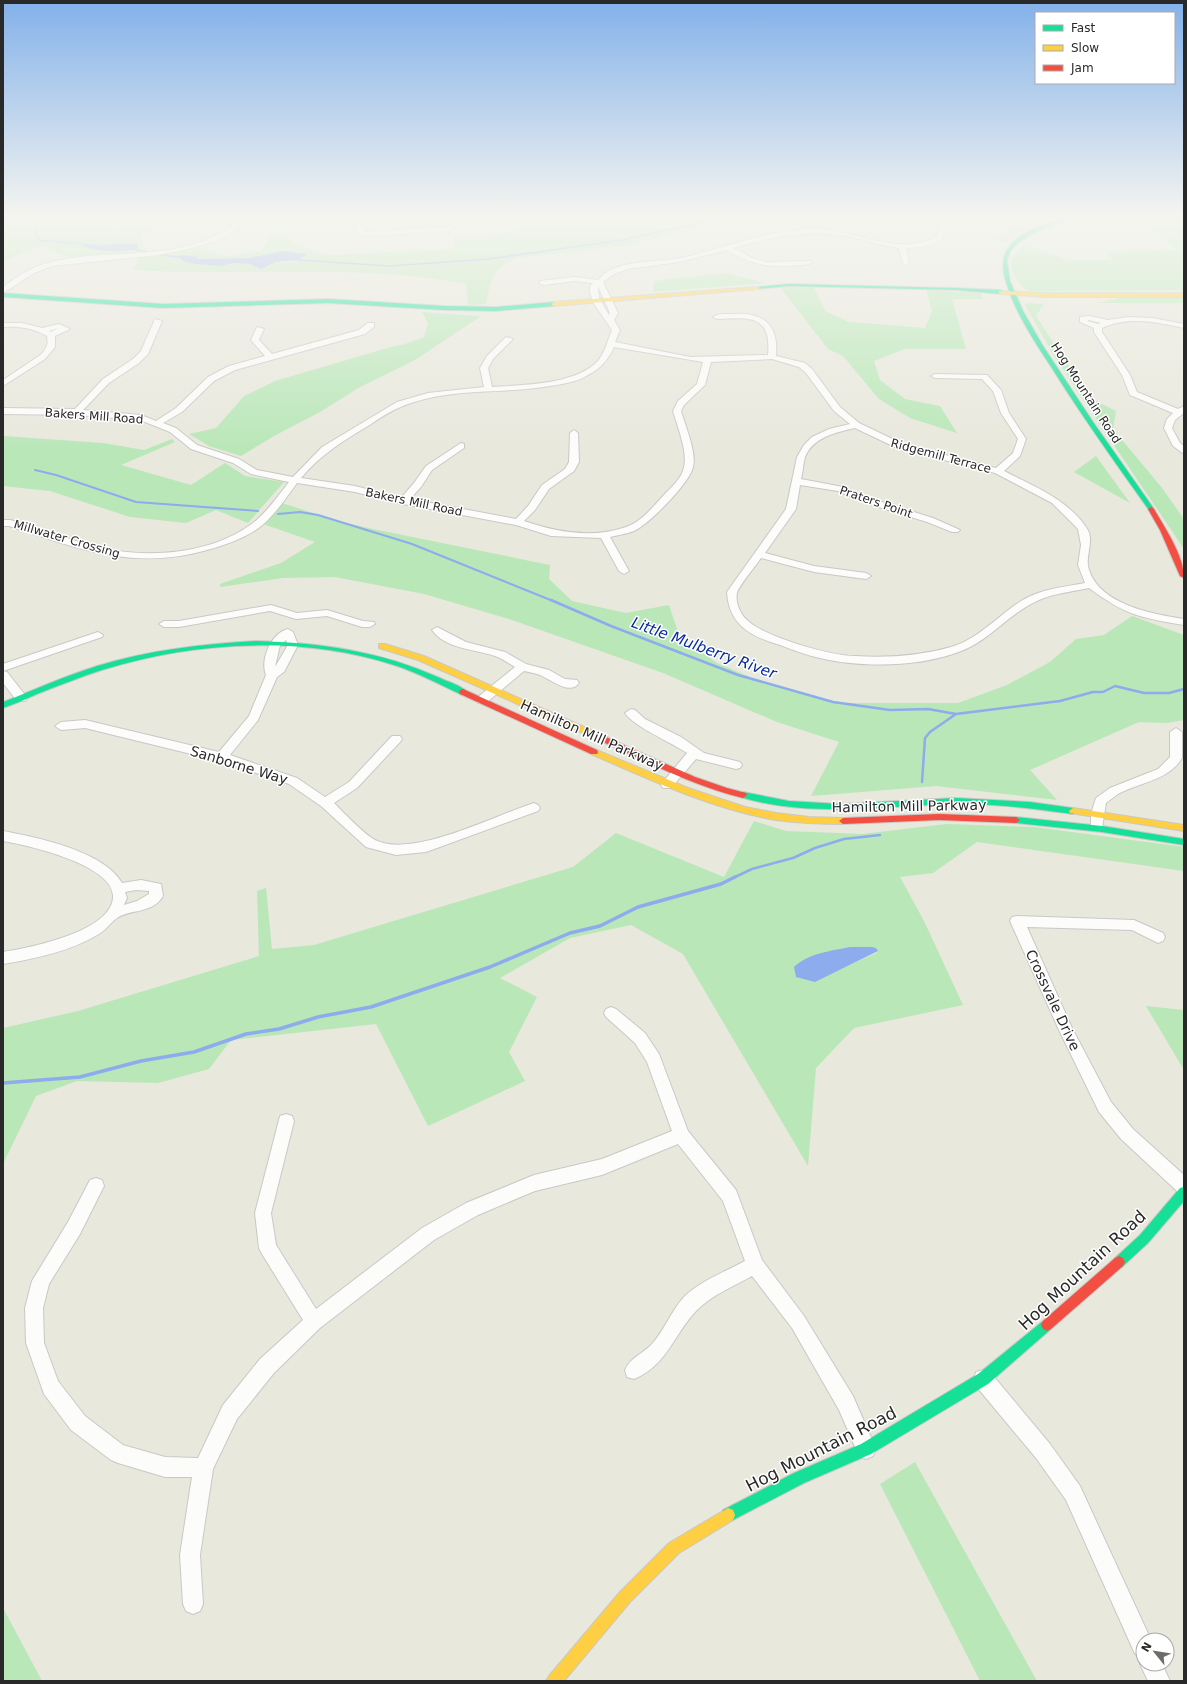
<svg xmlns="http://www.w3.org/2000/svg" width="1187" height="1684" font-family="'DejaVu Sans',sans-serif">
<rect width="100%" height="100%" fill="#e8e8dd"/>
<!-- green -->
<path fill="#b9e7b8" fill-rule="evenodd" d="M 3,214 L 72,214 L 69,217 L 114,231 L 178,214 L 166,228 L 141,236 L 146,251 L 72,259 L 41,246 L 3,261 L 3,246 L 5,242 L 3,239 ZM 84,243 L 99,245 L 137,244 L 131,250 L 94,250 Z
M 609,214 L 806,214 L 811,219 L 777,217 L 735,226 L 697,229 L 618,247 L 516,258 C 492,269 491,280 486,304 L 468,305 L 466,284 C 357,263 245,277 134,270 L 139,257 L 197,247 L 225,256 L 262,251 L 269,233 L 283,228 L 288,237 L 297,246 L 327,255 L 454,249 L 454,235 L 483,239 L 494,234 ZM 283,251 L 308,253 L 291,262 L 276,262 L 259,268 C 245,259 231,266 216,265 C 203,265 190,263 178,259 L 180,256 L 196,259 L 218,258 L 228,260 L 266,256 Z
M 1048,214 L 1063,214 L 1068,216 L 1019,233 L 1004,243 L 990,237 Z
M 1099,214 L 1184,214 L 1184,290 L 1030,291 C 1019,287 1007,268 1013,257 C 1016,252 1021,248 1024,245 L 1070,260 L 1112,260 L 1107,252 L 1176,250 L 1147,226 L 1095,216 Z
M 725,273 L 767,283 L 653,292 L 654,281 Z
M 780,287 L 814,288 L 825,311 L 849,322 L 925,328 L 932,311 L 926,290 L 981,293 L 983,299 L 952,299 L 966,349 L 904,349 L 874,361 L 880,380 L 905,399 L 940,406 L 957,433 L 910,418 L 879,399 L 843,356 L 828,349 Z
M 1119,298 L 1184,298 L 1184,303 L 1099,303 Z
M 1029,303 L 1044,304 L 1036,316 L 1090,398 L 1116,411 L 1113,429 L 1162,488 L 1184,519 L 1184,549 L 1054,356 L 1025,305 Z
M 422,312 L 481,316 L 415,360 L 360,387 L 320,412 L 274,436 L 241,456 L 209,446 L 189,434 L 216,428 L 244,396 L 275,381 L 391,347 L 405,344 L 424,337 L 428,323 Z
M 3,436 L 103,443 L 144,450 L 172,439 L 175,442 L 121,465 L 191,485 L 225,463 L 245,476 L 284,482 L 248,523 L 216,510 L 186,523 L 130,517 L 50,491 L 3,486 Z
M 1096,456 L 1130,503 L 1074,472 Z
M 282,503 L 335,520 L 368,528 L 550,565 L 549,579 L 572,601 L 626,613 L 669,605 L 680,638 L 717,663 L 762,682 L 837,703 L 958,703 L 1007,685 L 1050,662 L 1076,639 L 1104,635 L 1132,616 L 1184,635 L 1184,720 L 1166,723 L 1139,722 L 1030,770 L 1057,800 L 936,786 L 811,796 L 839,742 L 777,722 L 663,673 L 509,619 L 424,594 L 335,577 L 283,578 L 220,587 L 220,584 L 281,563 L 315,542 L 263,524 Z
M 754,821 L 786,831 L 862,834 L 947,824 L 1034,827 L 1184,847 L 1184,871 L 977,842 L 933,873 L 900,877 L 924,921 L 963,1005 L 854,1028 L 816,1068 L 808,1166 L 683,954 L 631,925 L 570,938 L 500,978 L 537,997 L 509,1052 L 525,1081 L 428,1126 L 376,1024 L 231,1040 L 209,1069 L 158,1083 L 77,1081 L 36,1096 L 3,1164 L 3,1028 L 78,1011 L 259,956 L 257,891 L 266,888 L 272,949 L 314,945 L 573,867 L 616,833 L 724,877 ZM 872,947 L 878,952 L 815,981 L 869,948 Z
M 1146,1006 L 1184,1010 L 1184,1070 Z
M 915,1462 L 1037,1681 L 980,1681 L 880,1484 Z
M 3,1608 L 42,1681 L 3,1681 Z"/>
<!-- water -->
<path fill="#8cacee" d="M 84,243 L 99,245 L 133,243 L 137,244 L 138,248 C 124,253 96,252 83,246 Z
M 283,251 L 308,254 L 297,260 L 276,262 L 261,269 L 250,264 L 236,263 L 219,266 L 188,263 L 177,257 C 181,255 194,255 198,258 L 197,259 L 249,258 Z
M 850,947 L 872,947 L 876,948 L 878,951 L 815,982 L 796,977 L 794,967 C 809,953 831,951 850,947 Z"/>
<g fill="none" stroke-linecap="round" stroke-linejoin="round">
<!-- stream-far3 -->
<path stroke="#8cacee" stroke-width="1.5" d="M 3,221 L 39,220 L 35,232 L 39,240 L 83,244
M 134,249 L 148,253
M 153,254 L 177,257
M 298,260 L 390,266 L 489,259 L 621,240 L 743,214"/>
<!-- stream-far2 -->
<path stroke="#8cacee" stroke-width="2" d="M 35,470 L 56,475 L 136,502 L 258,511
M 278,514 L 300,512 L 318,515 L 412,544 L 553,601"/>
<!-- stream-far1 -->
<path stroke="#8cacee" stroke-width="2.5" d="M 551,600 L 611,626 L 738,675 L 833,702 L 890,710 L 928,709 L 956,714 L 1060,701 L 1093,692 L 1103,692 L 1115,686 L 1144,693 L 1169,693 L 1184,689
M 922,782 L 925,738 L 930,732 L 956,714
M 733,878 L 752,869 L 793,858 L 815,848 L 844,839 L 880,835"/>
<!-- stream -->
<path stroke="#8cacee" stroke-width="3.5" d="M 3,1083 L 80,1077 L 141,1061 L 194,1052 L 246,1034 L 279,1029 L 318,1017 L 371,1007 L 490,967 L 570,933 L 600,926 L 638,907 L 721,884 L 735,877"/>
<defs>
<path id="street" d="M 239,214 L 245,214 L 236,230 L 217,241 L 188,249 L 157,255 L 52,266 L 34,273 L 3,293 L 3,287 C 17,277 31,267 48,263 C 102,248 170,262 221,233 C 224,231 229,230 231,227 C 234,223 236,218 239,214 Z
M 342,214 C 354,214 362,220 365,232 L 451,227 L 454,229 L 451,231 L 362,236 L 359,234 L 355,223 Z
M 501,214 L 519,214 L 499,218 L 496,216 Z
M 898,214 L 940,217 L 941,214 L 947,214 L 947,217 L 976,218 L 1001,214 C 988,224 963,223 946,221 L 943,238 C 931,246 920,248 906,248 L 909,263 L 906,265 L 903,263 L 899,248 C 877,245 855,236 833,234 C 799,231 765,239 733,248 L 752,258 L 767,262 L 811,261 L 811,263 L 809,264 C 775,268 757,268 727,250 L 679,262 L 627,269 L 614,274 L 603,282 L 618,313 L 614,320 L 620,330 L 615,342 L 690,357 L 768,355 C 772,313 747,318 717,319 L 713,317 C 718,313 726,314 732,314 C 762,312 779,323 776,356 L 805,363 L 812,369 L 840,407 L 859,423 L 903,444 L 996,468 L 1013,453 L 1018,439 L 1001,413 L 993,391 L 982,379 L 935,378 L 931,376 L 935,374 L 987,375 L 1001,390 L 1009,413 L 1026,439 L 1020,456 L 1004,471 C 1033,486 1067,499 1086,527 C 1095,539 1086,553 1088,566 C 1096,604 1152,614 1184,619 L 1184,625 C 1141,618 1125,615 1089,588 C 1069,592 1049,594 1031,604 C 1006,617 988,641 961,651 C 921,667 861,668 820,658 C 806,655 793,650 780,645 C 750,636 729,625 727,592 L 786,509 L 797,457 L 804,445 L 812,437 L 829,429 L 850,424 L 834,411 L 806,373 L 799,367 L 772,359 L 711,362 L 705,385 L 684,405 L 681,411 C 685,425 697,453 693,467 C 689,484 649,524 634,531 C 626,534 617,535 610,537 L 629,571 L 624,574 L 619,571 L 601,538 L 551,536 L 516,525 L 403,504 L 355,492 L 297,483 C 286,498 275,515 260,527 C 245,538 226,545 207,550 C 134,571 79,549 9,526 L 3,526 L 3,520 L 10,520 C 40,527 68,540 97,547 C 147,559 210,555 253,523 C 267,512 278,496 289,482 L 251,474 L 233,463 L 191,449 L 170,432 L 140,420 L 77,415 L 3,414 L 3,408 L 75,409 L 103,379 L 133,359 L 141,351 L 155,319 L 162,321 L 148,354 L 139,363 L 109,383 L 83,410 L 141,415 L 156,421 L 176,408 L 208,377 L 229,366 L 265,356 L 251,340 L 257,327 L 264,329 L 259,340 L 272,354 L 359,330 L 368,323 L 374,323 L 374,327 L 365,334 L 235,370 L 214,381 L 182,412 L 163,423 L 176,428 L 197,445 L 239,459 L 257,470 L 293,477 L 322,447 L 397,402 L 428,393 L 484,387 L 480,368 L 487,356 L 506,337 L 513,339 L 493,359 L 488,368 L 492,387 C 522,385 575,385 598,361 C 605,352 608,340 612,330 L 594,304 L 590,292 L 590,286 L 593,283 L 575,281 L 543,285 L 539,283 L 540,281 L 575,277 L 598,280 C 603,275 608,270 615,268 C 636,260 659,262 681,258 C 725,248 768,230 814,229 C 855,229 900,258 938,236 L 940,221 L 901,216 ZM 598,286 L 610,313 L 609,315 L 599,298 ZM 614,347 L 703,362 L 697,384 L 678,401 L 673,411 C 677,425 688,453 684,467 C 682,479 670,488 663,496 C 652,508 641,522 626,527 C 593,539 556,532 524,521 L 535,510 L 549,489 L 574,471 L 579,462 L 578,433 L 574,430 L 570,433 L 569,462 L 565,469 L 542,485 L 528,506 L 516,519 L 410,499 L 421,487 L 432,470 L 464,448 L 464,444 L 461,443 L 426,466 L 414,483 L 401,498 L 355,486 L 301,478 C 320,455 343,441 368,426 C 381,417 395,408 411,403 C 455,388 504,394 550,386 C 562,384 577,382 588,375 C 600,369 608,360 614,347 ZM 855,428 L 897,448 L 995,473 L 1052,503 L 1078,529 L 1081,545 L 1078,565 L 1085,583 C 1064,587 1040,589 1021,601 C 999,615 977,640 951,647 C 919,656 887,658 855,656 C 831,656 764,637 747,620 C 740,614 735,602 737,593 C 738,587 757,564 761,558 L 814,572 L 866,579 L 871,576 L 866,573 L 814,566 L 765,553 L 796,509 L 800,485 L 838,491 L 866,503 L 927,522 L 952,532 L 958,532 L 960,530 L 933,518 L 872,499 L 843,487 L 801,479 C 803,472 803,464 805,457 C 813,437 837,432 855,428 Z
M 1089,316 L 1108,320 L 1129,317 L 1152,318 L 1184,324 L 1184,328 C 1157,322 1128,316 1102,328 L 1102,332 L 1130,375 L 1137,392 L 1178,409 L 1184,406 L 1184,413 L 1175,420 L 1172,428 L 1180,443 L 1184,446 L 1184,454 L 1173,446 L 1164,428 L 1167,419 L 1173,413 L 1130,395 L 1122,375 L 1094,332 L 1094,328 L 1080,322 L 1080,317 ZM 1089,320 L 1101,323 L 1098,324 L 1087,321 Z
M 3,323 L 22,323 L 42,328 L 59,324 L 70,329 L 55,336 L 55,347 L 45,359 L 3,386 L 3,380 L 39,356 C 46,350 49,345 47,336 C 33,328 19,326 3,327 ZM 58,328 L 51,332 L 49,331 Z
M 271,605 L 297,613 L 327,610 L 363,621 L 374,622 L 375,624 L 370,627 L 362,627 L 327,616 L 296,619 L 270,611 L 179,627 L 164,627 L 159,624 L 164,621 L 179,621 Z
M 437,627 L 466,642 L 505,652 L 526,664 L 549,670 L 565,679 L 577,680 L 579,683 C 570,696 550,679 540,675 C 535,673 529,672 524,671 L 486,703 L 478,703 L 476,700 L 478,697 L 515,667 C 509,664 502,658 495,656 C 475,649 445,649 432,630 Z
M 288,629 L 293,632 L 298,645 L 284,672 L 277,677 L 258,720 L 230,755 L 297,778 L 325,797 L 349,782 L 392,736 L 400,736 L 402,739 L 400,742 L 357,788 L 334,803 C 343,812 365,835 375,840 C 412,859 496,815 534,803 L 538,805 L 540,808 L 538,811 L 426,852 L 396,855 L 366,847 L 321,806 L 289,784 L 220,761 L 85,728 L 61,730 L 55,726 L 61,722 L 85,720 L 219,752 L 249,716 L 266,675 C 260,660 271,633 288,629 ZM 286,640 L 288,645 L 275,667 L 280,645 Z
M 98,632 L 103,635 L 102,637 L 3,671 L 7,672 L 25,695 L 27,698 L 25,701 L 17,701 L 3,683 L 3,664 Z
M 631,709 L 635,710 L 645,719 L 681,737 L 704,753 L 740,762 L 742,765 L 740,768 L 736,769 L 696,759 L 671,788 L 663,788 L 661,785 L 663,782 L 687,753 C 671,742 634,727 625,713 Z
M 1176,728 L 1182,732 L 1182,758 C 1168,781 1140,782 1118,794 C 1114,797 1110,800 1106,803 L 1102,828 L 1092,828 L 1091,825 L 1091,814 L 1096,798 L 1110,788 L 1158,769 L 1170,757 L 1170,732 Z
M 3,831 C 36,837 104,851 122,883 L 141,880 L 161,884 L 163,896 C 153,914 129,909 117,918 C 111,922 106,930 99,934 C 71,951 35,959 3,964 L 3,952 C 29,948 110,932 113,898 C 116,865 27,845 3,841 ZM 136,890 L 149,891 L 149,894 L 137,901 L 124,905 L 127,898 L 125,892 Z
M 1017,916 L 1134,920 L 1163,933 L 1165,937 L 1163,941 L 1158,943 L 1132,930 L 1027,927 L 1072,1028 L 1111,1102 L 1133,1129 L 1184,1175 L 1184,1194 L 1178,1192 L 1121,1139 L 1099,1112 L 1059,1030 L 1010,921 L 1012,917 Z
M 611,1007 L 616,1009 L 645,1033 L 659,1054 L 688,1131 L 736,1190 L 762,1260 L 804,1316 L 853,1396 L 876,1449 L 873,1456 L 866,1459 L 859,1456 L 839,1410 L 792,1328 L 752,1276 C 734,1286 712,1295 697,1310 C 674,1333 668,1365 634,1379 L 627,1377 L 625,1370 C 630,1358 642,1354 651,1345 C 663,1333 671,1311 684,1297 C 700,1281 725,1272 745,1261 L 723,1201 L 678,1144 L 602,1175 L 535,1191 L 478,1215 L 434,1240 L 320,1328 L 274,1373 L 237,1419 L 213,1469 L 200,1555 L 203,1604 L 200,1611 L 193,1614 L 186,1611 L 183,1604 L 180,1555 L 192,1477 L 165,1477 L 118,1463 L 111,1460 L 71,1430 L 44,1394 L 26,1343 L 25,1308 L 32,1281 L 68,1222 L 90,1180 L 96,1178 L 102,1180 L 104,1186 L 80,1234 L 49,1284 L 43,1308 L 44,1343 L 58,1381 L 85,1416 L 123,1445 L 165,1457 L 198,1458 L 223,1405 L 260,1359 L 303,1320 L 262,1254 L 259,1248 L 255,1213 L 280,1116 L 286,1114 L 292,1116 L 294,1121 L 271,1213 L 276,1245 L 316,1309 L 422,1228 L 466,1203 L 534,1175 L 602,1159 L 672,1131 L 647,1062 L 635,1043 L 606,1017 L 604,1013 L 606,1009 Z
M 983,1370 L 990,1372 L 1050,1444 L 1080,1486 L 1151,1640 L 1143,1640 L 1143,1657 L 1135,1654 L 1066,1500 L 1036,1458 L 976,1386 L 974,1379 L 976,1372 Z
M 1143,1657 L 1143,1664 L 1162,1664 L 1170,1681 L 1148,1681 L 1140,1664 Z"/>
<path id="fast" d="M 1082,214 L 1088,214 L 1040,230 L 1018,243 L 1011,250 L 1007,260 L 1010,281 L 1023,311 L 1043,346 L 1093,422 L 1154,509 L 1151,511 L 1149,510 C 1115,462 1081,415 1050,365 C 1033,339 1015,312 1006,282 C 1003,272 1001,259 1007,250 C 1019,228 1059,220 1082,214 Z
M 789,284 L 956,288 L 1001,290 L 1004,292 L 1001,294 L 956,290 L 789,286 L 757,289 L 755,288 L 757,287 Z
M 3,293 L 163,304 L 328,299 L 445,306 L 496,307 L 554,302 L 557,304 L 554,306 L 496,311 L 445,310 L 328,303 L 163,308 L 3,297 Z
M 256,641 C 322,643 380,651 440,678 C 448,682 461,685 467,692 L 463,695 L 460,694 C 439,684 418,673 397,666 C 303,635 195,641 102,670 C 80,677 58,686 37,694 C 26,699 15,704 3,708 L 3,702 C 34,690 65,676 97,666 C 149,650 202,644 256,641 Z
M 743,792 L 789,801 L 840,804 L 956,798 L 1030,802 L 1073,808 L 1077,811 L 1073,814 C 1034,809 994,803 955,804 C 883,806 810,818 740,797 L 739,795 L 740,793 Z
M 1016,817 L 1102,826 L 1184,839 L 1184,845 L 1102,832 L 1016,823 L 1012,820 Z
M 1184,1187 L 1184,1201 L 1148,1243 L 1123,1266 L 1119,1268 L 1115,1266 L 1113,1262 L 1115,1258 L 1140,1235 L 1180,1188 Z
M 1047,1319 L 1051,1321 L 1053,1325 L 1051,1329 L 988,1384 L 871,1454 L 804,1483 L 733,1520 L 728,1522 L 723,1520 L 721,1515 L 723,1510 L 794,1473 L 861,1444 L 978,1374 L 1043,1321 Z"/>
<path id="slow" d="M 757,287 L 759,287 L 759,289 L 554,306 L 551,304 L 554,302 Z
M 999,291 L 1044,293 L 1184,293 L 1184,297 L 1044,297 L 1001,294 L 999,293 Z
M 379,644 L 385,644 L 424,656 L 609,738 L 610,740 L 609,742 L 603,742 L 418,660 L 379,648 Z
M 594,749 L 688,788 L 745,807 L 776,813 L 809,817 L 843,818 L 847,821 L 843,824 C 821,824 799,823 776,820 C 712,809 651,780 591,754 L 590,752 L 591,750 Z
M 1073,808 L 1184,825 L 1184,831 L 1070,813 L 1069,811 Z
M 728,1508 L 733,1510 L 735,1515 L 733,1520 L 679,1553 L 630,1602 L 564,1681 L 546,1681 L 549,1676 L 620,1592 L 669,1543 Z"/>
<path id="jam" d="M 1151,507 L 1154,509 C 1165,528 1184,556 1184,578 L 1180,576 L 1160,530 L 1148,509 Z
M 463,689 L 597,750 L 598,752 L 597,754 L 591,754 L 460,694 L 459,692 L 460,690 Z
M 606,737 L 695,777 L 727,788 L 746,793 L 747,795 L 743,798 C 694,786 649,763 603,742 L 602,740 Z
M 939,814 L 1016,817 L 1020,820 L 1016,823 L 939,820 L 843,824 L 839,821 L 843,818 Z
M 1119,1256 L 1123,1258 L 1125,1262 L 1123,1266 L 1051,1329 L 1047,1331 L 1043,1329 L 1041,1325 L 1043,1321 L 1115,1258 Z"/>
</defs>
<!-- street casing -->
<use href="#street" stroke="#c9c8c7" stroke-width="2"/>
<!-- fast casing -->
<use href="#fast" stroke="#c9c8c7" stroke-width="2"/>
<!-- slow casing -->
<use href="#slow" stroke="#c9c8c7" stroke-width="2"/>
<!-- jam casing -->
<use href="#jam" stroke="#c9c8c7" stroke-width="2"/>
<!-- street -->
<use href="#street" fill="#fcfcfa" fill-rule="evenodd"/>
<!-- fast -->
<use href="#fast" fill="#16e098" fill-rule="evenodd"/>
<!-- slow -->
<use href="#slow" fill="#ffcf43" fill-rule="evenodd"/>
<!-- jam -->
<use href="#jam" fill="#f24e42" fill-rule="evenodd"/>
</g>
<!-- sky -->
<linearGradient id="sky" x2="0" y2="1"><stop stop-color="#83b1ea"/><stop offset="0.48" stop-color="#f5f5f0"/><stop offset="1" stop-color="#f5f5f0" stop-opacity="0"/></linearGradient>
<rect width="1187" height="450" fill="url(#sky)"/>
<g text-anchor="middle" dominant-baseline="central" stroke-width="3" stroke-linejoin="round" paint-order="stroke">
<!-- far-street labels -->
<g font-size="12" fill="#292929" stroke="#fff">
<text transform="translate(1086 393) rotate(57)">Hog Mountain Road</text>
<text transform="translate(94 416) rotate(4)">Bakers Mill Road</text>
<text transform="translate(941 456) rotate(15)">Ridgemill Terrace</text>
<text transform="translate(414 502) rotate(12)">Bakers Mill Road</text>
<text transform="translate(876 502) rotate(19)">Praters Point</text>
<text transform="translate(67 539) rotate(16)">Millwater Crossing</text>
</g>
<!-- street labels -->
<g font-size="14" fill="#292929" stroke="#fff">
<text transform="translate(592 735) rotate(24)">Hamilton Mill Parkway</text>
<text transform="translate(239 765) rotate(17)">Sanborne Way</text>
<text transform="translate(909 806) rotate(-1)">Hamilton Mill Parkway</text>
<text transform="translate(1053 1000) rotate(65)">Crossvale Drive</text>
</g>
<!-- water labels -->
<g font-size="15" font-style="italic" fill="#062a9f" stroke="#fff">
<text transform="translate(704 648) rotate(20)">Little Mulberry River</text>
</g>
<!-- near-street labels -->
<g font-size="17" fill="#292929" stroke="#fff">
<text transform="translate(1082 1270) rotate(-43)">Hog Mountain Road</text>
<text transform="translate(821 1449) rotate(-27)">Hog Mountain Road</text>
</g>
</g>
<!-- border -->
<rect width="1187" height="1684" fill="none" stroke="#292929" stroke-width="8"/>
<!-- legend -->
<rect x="1035" y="12" width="140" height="72" fill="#ffffff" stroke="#a9a9a9"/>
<rect x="1043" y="25" width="20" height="6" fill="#16e098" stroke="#a9a9a9"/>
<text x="1071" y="32" font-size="12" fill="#292929">Fast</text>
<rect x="1043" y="45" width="20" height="6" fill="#ffcf43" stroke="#a9a9a9"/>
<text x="1071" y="52" font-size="12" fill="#292929">Slow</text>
<rect x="1043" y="65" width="20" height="6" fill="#f24e42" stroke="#a9a9a9"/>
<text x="1071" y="72" font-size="12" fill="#292929">Jam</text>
<!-- north arrow -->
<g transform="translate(1155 1652) rotate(300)"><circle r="19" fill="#ffffff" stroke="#a9a9a9"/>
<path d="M0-3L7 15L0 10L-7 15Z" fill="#6c6c68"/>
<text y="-6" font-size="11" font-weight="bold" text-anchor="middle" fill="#292929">N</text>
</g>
</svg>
